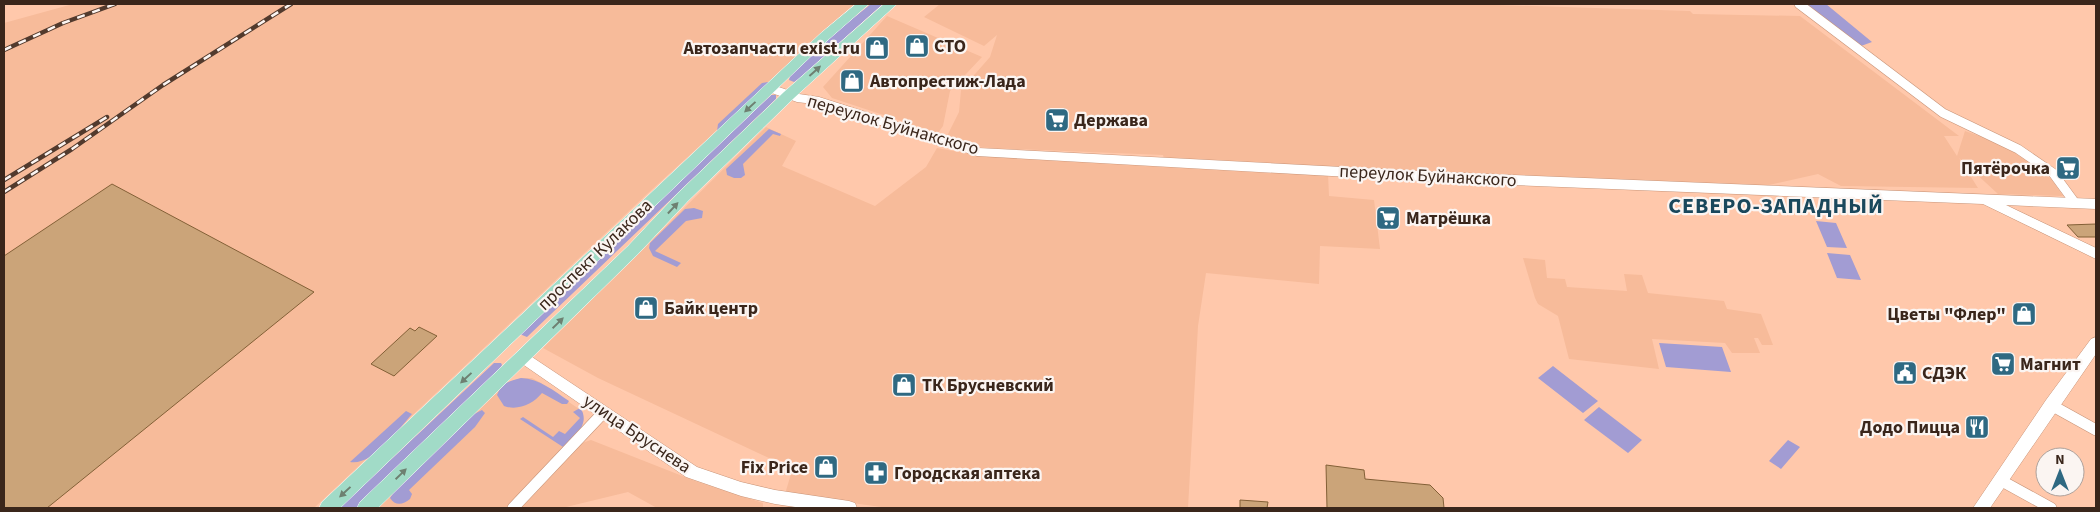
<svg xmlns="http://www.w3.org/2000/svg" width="2100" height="512" font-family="'Source Sans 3',sans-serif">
<rect width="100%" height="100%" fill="#ffc8ab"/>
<!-- built -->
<path fill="#f7bb9a" d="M 73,4 L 855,4 L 647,194 L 314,508 L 4,508 L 4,23 Z
M 940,4 L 1464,4 L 1690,11 L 1693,14 L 1800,16 L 1959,136 L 1944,136 L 1957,156 L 1965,131 L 1985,138 L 2019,153 L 2038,166 L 2052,180 L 2063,196 L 1998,194 L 1959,158 L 1978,188 L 1841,186 L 1818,174 L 1760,187 L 1164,159 L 1163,155 L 989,148 L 970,145 L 946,138 L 959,112 L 961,90 L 990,57 L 997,35 L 984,46 L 924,17 Z
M 887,16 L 982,57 L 950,91 L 943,126 L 938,133 L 832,98 L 823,87 Z
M 766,127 L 796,141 L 782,166 L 875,206 L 926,167 L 937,148 L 981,156 L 1328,174 L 1329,196 L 1374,200 L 1380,249 L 1320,246 L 1319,284 L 1206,273 L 1198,326 L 1188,508 L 889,508 L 785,494 L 794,464 L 769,458 L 598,378 L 543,348 Z
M 1523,258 L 1545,260 L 1547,278 L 1565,279 L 1567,287 L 1627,291 L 1624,274 L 1642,275 L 1648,293 L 1724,301 L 1727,309 L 1761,314 L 1773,345 L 1762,345 L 1758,338 L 1754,338 L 1760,353 L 1732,353 L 1725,343 L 1652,339 L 1659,369 L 1569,359 L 1558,316 L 1538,304 L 1535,298 Z
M 521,378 L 532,378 L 541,383 L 582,411 L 584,420 L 579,431 L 579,444 L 591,440 L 695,481 L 763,503 L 763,508 L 657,508 L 628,492 L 562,508 L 376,508 L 503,384 Z"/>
<!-- green -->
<path fill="#a29cd3" d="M 871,4 L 883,4 L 799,79 L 794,82 L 789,80 L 790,76 L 838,30 Z
M 1805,4 L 1826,4 L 1872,42 L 1861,46 Z
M 768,82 L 772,83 L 717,131 L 718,124 L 762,83 Z
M 771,95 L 776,95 L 776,99 L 527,337 L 517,333 Z
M 769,129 L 781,134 L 780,136 L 773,134 L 743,164 L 745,175 L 741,178 L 734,178 L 727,175 L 726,169 Z
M 694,208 L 703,211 L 702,218 L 686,221 L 655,251 L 681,263 L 677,267 L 653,256 L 649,248 L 650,243 L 685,209 Z
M 1816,221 L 1836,223 L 1847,248 L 1827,247 Z
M 1827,253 L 1850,255 L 1861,280 L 1837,278 Z
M 1659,343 L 1722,347 L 1731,372 L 1666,367 Z
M 494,363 L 501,363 L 502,365 L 499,371 L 357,508 L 339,508 Z
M 1553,366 L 1598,401 L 1583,413 L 1538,378 Z
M 521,378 C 540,379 554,391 569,401 L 567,404 L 562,404 L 542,393 C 533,404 518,411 504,406 L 497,395 C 502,383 509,381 521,378 Z
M 1599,407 L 1642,440 L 1628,453 L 1584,420 Z
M 580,408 C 591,421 575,441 563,447 L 520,419 L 523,417 L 553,437 L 559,431 L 565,434 L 580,418 L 573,412 Z
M 482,410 L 485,413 L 475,427 L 409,490 L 412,494 L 410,499 C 403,505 395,506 390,498 L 393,493 L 474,414 Z
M 406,411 L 412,414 C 398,430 373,466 350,462 Z
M 1788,440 L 1800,447 L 1781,469 L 1769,461 Z"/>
<!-- building -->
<path fill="#cba479" stroke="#836037" d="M 112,184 L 314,292 L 47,508 L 4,508 L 4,256 Z
M 2096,224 L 2096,237 L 2078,237 L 2067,225 Z
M 419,327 L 437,336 L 394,376 L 371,364 L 410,328 L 415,331 Z
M 1326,465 L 1364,470 L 1365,479 L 1430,485 L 1443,498 L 1444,508 L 1327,508 Z
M 1240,500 L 1268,502 L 1267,508 L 1240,508 Z"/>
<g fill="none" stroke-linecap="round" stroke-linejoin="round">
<defs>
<path id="street-far1" d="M 1799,4 L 1943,113 L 2018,149 L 2053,173 L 2075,203"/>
<path id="street" d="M 2051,405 L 2096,430
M 2000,480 L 2051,508
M 513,508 L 603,413"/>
<path id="secondary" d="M 770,84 L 799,94 L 819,97 L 978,148 L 1438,172 L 2096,199 L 2096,209 L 2006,205 L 2096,248 L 2096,259 L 1983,204 L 1438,182 L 977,156 L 814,104 L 797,102 L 766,91 L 764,88 Z
M 2096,337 L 2096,354 L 1990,508 L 1973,508 L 2046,400 L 2091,339 Z
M 523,351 L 697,467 L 741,482 L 775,490 L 849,501 L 855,503 L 857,508 L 802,508 L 775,504 L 741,496 L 686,477 L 518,361 L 516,357 L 518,353 Z"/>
<path id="primary" d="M 856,4 L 869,4 L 829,39 L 340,508 L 319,508 L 322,502 L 821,33 Z
M 884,4 L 897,4 L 794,98 L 688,201 L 638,254 L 378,508 L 357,508 L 360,502 L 628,246 L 678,193 L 784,92 Z"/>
</defs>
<!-- street-far1 casing -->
<use href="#street-far1" stroke="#c89478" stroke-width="10"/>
<!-- street casing -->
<use href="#street" stroke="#c89478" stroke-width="12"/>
<!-- secondary casing -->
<use href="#secondary" stroke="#c89478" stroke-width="1"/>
<!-- primary casing -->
<use href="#primary" stroke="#fff" stroke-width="1"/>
<!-- street-far1 -->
<use href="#street-far1" stroke="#fff" stroke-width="9"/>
<!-- street -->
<use href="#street" stroke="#fff" stroke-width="11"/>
<!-- secondary -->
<use href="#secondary" fill="#fff" fill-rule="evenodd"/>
<!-- primary -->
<use href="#primary" fill="#a1dbc7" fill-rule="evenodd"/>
<defs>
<path id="rail" d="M 4,50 L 63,23 L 115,4
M 4,180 L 107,117
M 4,192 L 72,149 L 163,85 L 291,4"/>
</defs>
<!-- rail casing -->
<use href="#rail" stroke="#523a2d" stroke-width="4.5"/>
<!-- rail -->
<use href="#rail" stroke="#fbf5f2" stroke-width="2.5" stroke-dasharray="8" stroke-linecap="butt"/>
</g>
<!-- one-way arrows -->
<defs><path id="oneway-solid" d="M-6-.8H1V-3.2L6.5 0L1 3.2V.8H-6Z" transform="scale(1.25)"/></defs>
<g fill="#6e8071">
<use href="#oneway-solid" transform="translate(815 71) rotate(-42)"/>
<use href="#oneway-solid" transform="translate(750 107) rotate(137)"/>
<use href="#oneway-solid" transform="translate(673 208) rotate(-47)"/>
<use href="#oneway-solid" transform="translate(558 323) rotate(-44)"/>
<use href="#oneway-solid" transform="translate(466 378) rotate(137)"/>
<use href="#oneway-solid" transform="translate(401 474) rotate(-44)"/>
<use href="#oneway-solid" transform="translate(345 492) rotate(137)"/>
</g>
<!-- icons -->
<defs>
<symbol id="shop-square" viewBox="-11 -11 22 22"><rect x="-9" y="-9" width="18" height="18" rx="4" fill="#2f6982" stroke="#fbf5f2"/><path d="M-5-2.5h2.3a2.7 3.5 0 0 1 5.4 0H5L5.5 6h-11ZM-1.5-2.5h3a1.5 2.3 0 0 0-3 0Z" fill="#fff"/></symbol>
<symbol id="supermarket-square" viewBox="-11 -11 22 22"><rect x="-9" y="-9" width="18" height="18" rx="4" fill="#2f6982" stroke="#fbf5f2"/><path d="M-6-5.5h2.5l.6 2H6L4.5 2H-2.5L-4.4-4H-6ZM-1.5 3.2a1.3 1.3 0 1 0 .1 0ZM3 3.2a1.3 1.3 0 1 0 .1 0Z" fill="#fff"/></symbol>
<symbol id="civic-square" viewBox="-11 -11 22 22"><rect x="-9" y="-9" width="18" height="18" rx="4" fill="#2f6982" stroke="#fbf5f2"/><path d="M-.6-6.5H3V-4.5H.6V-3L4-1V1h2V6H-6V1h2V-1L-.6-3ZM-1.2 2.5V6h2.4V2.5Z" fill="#fff"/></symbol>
<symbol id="restaurant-square" viewBox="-11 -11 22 22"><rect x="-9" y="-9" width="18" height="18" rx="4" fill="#2f6982" stroke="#fbf5f2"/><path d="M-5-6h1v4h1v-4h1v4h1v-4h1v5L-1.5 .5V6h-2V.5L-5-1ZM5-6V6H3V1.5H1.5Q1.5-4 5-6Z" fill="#fff"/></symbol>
<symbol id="pharmacy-square" viewBox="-11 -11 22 22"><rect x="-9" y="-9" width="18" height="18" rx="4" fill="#2f6982" stroke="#fbf5f2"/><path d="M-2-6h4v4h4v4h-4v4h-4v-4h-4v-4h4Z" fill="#fff"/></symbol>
</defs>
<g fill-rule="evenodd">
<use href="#shop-square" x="903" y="32" width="28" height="28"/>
<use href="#shop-square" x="863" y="34" width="28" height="28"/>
<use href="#shop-square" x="838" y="67" width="28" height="28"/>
<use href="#supermarket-square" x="1043" y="106" width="28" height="28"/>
<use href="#supermarket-square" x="2054" y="154" width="28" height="28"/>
<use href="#supermarket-square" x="1374" y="204" width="28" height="28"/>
<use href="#shop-square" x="632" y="294" width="28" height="28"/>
<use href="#shop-square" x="2010" y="300" width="28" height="28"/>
<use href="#supermarket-square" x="1989" y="350" width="28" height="28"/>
<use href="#civic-square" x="1891" y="359" width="28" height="28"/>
<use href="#shop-square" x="890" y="371" width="28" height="28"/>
<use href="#restaurant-square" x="1963" y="413" width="28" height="28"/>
<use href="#shop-square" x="812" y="453" width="28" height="28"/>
<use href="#pharmacy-square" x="862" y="459" width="28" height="28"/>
</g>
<g text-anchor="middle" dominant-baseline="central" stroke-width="4.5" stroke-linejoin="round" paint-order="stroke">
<!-- poi labels -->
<g font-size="18" font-weight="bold" fill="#3a261b" stroke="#fbf5f2" text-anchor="start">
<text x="934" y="46">СТО</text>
<text x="860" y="48" text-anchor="end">Автозапчасти exist.ru</text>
<text x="870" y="81">Автопрестиж-Лада</text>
<text x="1074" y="120">Держава</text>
<text x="2050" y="168" text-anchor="end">Пятёрочка</text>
<text x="1406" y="218">Матрёшка</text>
<text x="664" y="308">Байк центр</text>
<text x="2006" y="314" text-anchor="end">Цветы "Флер"</text>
<text x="2020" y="364">Магнит</text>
<text x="1922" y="373">СДЭК</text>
<text x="922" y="385">ТК Брусневский</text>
<text x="1960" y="427" text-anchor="end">Додо Пицца</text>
<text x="808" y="467" text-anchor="end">Fix Price</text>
<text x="894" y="473">Городская аптека</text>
</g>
<!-- street labels -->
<g font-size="18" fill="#3a261b" stroke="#fbf5f2">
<text transform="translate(893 125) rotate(16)">переулок Буйнакского</text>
<text transform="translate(1428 176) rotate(3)">переулок Буйнакского</text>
<text transform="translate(595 255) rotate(-44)">проспект Кулакова</text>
<text transform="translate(637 434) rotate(34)">улица Бруснева</text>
</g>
<!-- district labels -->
<g font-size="22" font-weight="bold" letter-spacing="1" fill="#1a485c" stroke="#fbf5f2">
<text x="1776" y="206">СЕВЕРО-ЗАПАДНЫЙ</text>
</g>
</g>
<!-- border -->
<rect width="2100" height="512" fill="none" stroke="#3a261b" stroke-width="10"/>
<!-- north arrow -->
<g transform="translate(2060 472)"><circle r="24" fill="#fbf5f2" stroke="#aea29c"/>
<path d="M0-4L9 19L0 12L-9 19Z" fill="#2f6982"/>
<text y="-8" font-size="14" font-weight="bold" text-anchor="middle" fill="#3a261b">N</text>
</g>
</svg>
